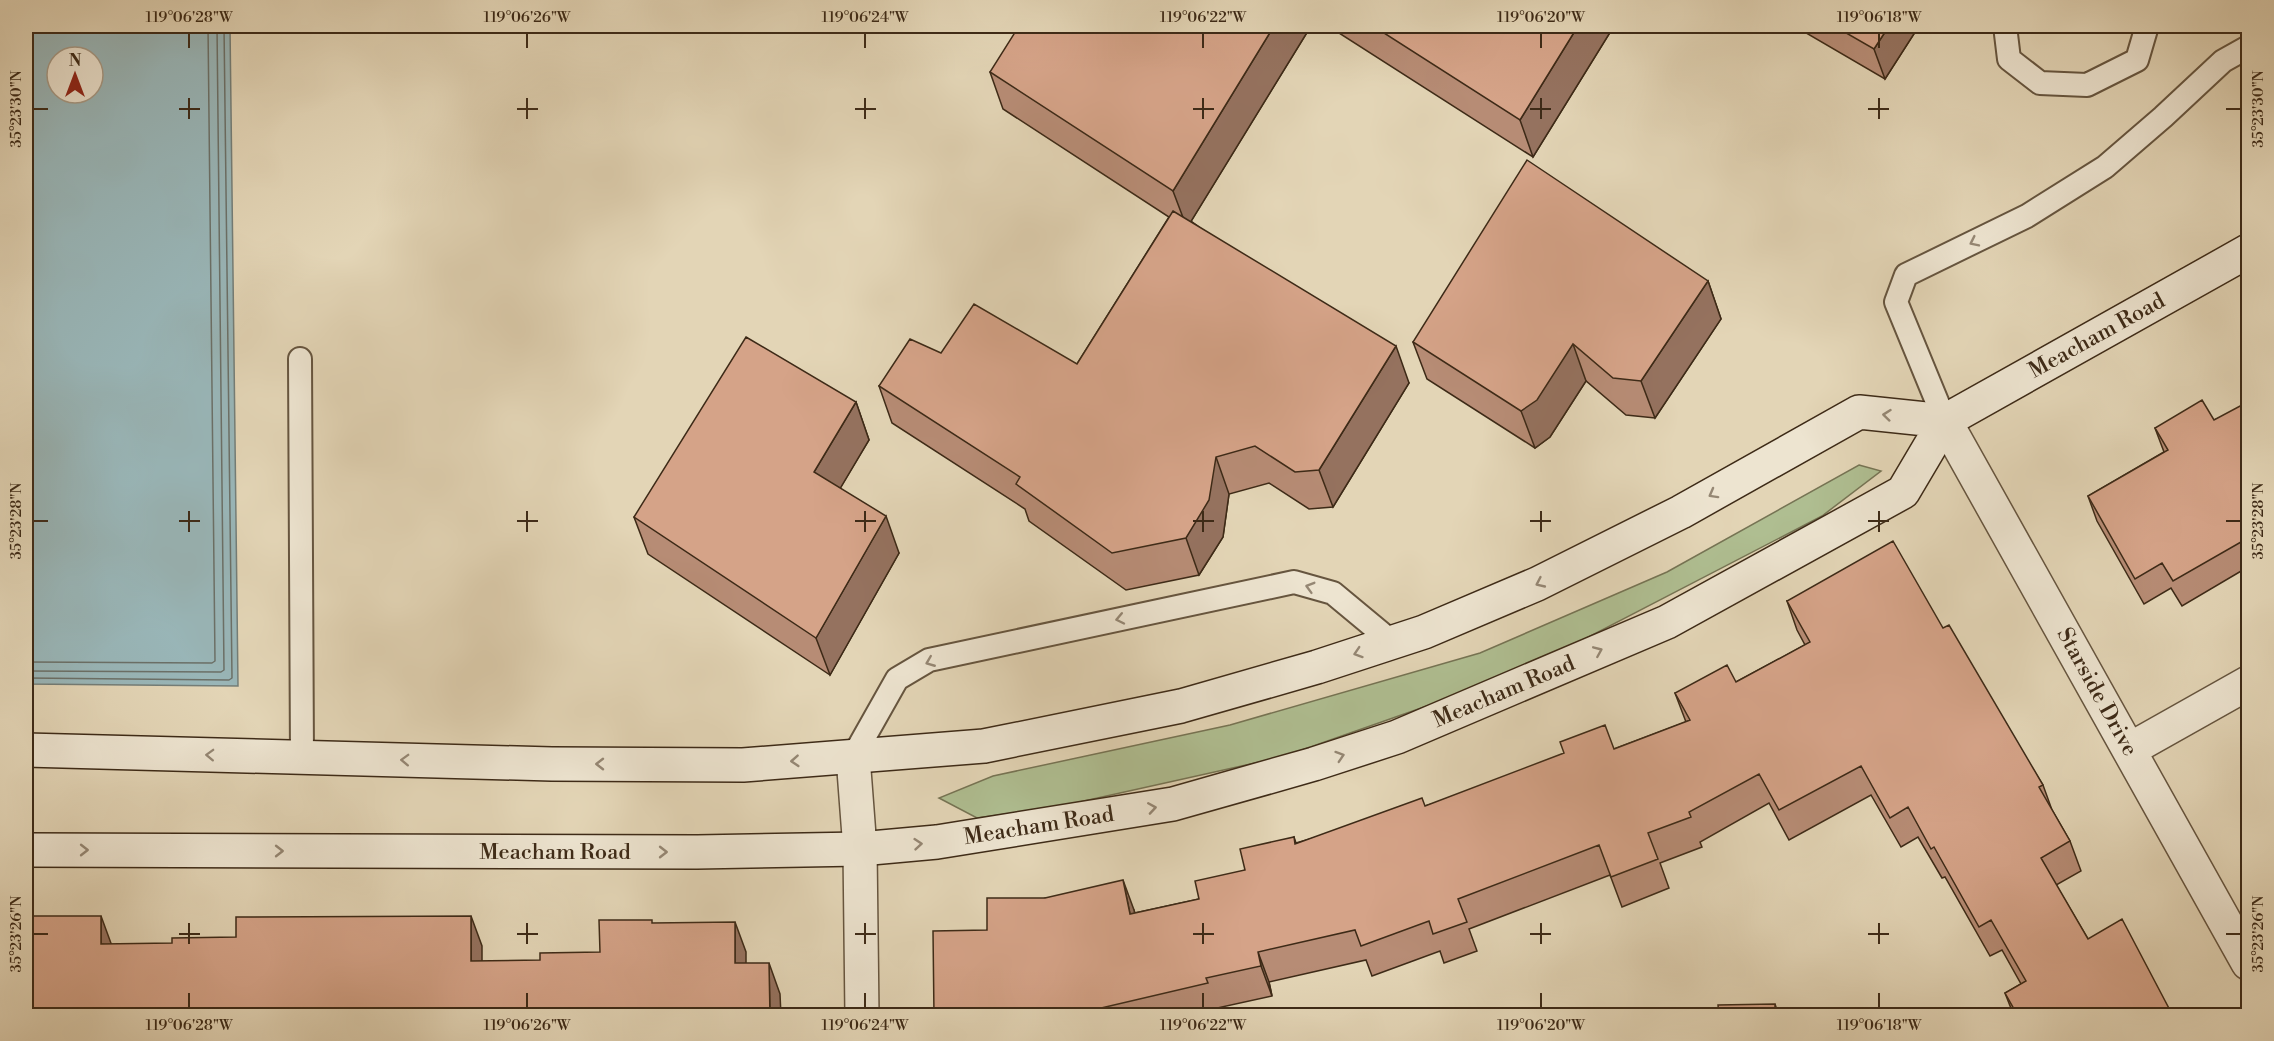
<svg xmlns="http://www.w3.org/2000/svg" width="2274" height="1041" font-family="'Libre Bodoni',serif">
<rect width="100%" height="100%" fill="#e3d5b6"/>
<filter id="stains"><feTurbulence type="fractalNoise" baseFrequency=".00333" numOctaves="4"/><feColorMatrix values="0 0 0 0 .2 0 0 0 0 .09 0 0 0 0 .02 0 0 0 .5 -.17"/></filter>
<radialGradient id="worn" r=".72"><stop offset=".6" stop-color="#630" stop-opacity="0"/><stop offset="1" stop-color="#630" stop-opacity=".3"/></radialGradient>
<!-- green -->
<path fill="#afbe91" stroke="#767454" stroke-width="1.5" d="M 1859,465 L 1881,471 L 1822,516 L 1515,675 L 1282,757 L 1057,807 L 977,818 L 939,798 L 993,776 L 1230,725 L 1480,653 L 1667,572 Z"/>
<!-- water -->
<path fill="#99b6b8" stroke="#747e78" stroke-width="1.5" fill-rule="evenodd" d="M 26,26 L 230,26 L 238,686 L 26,684 ZM 57,57 L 93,57 L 93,93 L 57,93 Z"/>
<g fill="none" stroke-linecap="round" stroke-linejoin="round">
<!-- shore -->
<path stroke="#6b7068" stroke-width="1.5" d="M 26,662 L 212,663 L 215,661 L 208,26
M 26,671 L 221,672 L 224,670 L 217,26
M 26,678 L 229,680 L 232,678 L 224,26"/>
<defs>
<path id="lane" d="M 2005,26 L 2009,59 L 2040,83 L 2087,85 L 2137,60 L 2147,26
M 300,359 L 302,757
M 1945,421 L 1896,302 L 1906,275 L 2027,216 L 2105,167 L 2163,117 L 2223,61 L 2248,47
M 853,757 L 897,679 L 929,660 L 1294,582 L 1333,593 L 1392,642"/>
<path id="street" d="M 1945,421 L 2248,963
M 2129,750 L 2248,683
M 853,757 L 860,849 L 862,1016"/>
<path id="secondary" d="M 26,750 L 552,764 L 743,765 L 984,746 L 1181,706 L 1317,667 L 1424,632 L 1537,584 L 1681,512 L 1859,412 L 1945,421
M 26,850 L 697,852 L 860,849 L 937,842 L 1173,804 L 1314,764 L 1397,737 L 1667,622 L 1903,492 L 1945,421 L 2248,251"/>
</defs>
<!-- lane casing -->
<use href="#lane" stroke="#66553f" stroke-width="26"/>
<!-- street casing -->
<use href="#street" stroke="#66553f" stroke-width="36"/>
<!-- secondary casing -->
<use href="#secondary" stroke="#3d2a17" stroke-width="36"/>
<!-- lane -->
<use href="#lane" stroke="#ede4d0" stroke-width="22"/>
<!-- street -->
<use href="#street" stroke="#ede4d0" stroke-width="33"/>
<!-- secondary -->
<use href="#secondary" stroke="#ede4d0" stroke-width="33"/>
</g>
<!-- wall -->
<path fill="#b78c75" stroke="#3d2a17" stroke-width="1.5" d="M 1311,26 L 1191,221 L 1409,383 L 1333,507 L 1309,509 L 1269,483 L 1229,494 L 1223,537 L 1199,575 L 1126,590 L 1029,521 L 1025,509 L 892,423 L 879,386 L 1077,364 L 1169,217 L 1003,109 L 990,72 Z
M 1328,26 L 1614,26 L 1533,157 Z
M 1799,26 L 1919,26 L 1885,79 L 1801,30 Z
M 1708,281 L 1721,319 L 1655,418 L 1626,415 L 1586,381 L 1550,437 L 1535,448 L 1427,379 L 1413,342 Z
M 856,402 L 869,440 L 840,488 L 899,553 L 830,675 L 648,554 L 634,517 Z
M 2248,407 L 2248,567 L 2182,606 L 2171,588 L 2144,604 L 2097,521 L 2088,496 L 2164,452 L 2155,428 L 2214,420 Z
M 1787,601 L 1943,628 L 2043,785 L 2052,810 L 2070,841 L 2081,871 L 2056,885 L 2088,939 L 2173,1016 L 2014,1016 L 2005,993 L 2021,984 L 2002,950 L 1990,956 L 1945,877 L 1942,878 L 1918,837 L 1901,847 L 1871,795 L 1789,840 L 1769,803 L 1700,842 L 1702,847 L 1660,863 L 1669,888 L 1622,907 L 1610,875 L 1469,929 L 1477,951 L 1444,963 L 1440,951 L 1372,976 L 1366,960 L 1269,982 L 1272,996 L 1217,1008 L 1218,1013 L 1207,1016 L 934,1016 L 987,930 L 1045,898 L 1134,910 L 1135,913 L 1199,899 L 1245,870 L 1294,837 L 1296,843 L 1425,806 L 1614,749 L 1686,722 L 1675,693 L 1736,682 L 1805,645 L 1797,630 Z
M 2248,781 L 2248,807 L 2241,786 Z"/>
<!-- shaded-wall -->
<path fill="#95725f" stroke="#3d2a17" stroke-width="1.5" d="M 1274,26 L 1311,26 L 1187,228 L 1173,191 Z
M 1578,26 L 1614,26 L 1533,157 L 1520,120 Z
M 1889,26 L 1919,26 L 1885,79 L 1874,49 Z
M 1708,281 L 1721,319 L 1655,418 L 1641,381 Z
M 1573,344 L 1586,381 L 1550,437 L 1535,448 L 1521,411 Z
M 1396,346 L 1409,383 L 1333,507 L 1319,470 Z
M 856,402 L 869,440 L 828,509 L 814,472 Z
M 1216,457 L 1229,494 L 1223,537 L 1199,575 L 1186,538 Z
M 886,516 L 899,553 L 830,675 L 816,638 Z
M 1123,880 L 1134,910 L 1141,944 L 1130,914 Z
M 101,916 L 112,946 L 101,944 Z
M 471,916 L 482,946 L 482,991 L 471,961 Z
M 735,922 L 746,952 L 746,994 L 735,963 Z
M 1258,952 L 1269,982 L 1272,996 L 1261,966 Z
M 769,963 L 780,994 L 781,1016 L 770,1016 Z
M 1775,1004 L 1779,1016 L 1775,1016 Z"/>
<!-- building -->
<path fill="#d5a388" stroke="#3d2a17" stroke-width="1.5" d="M 1019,26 L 1274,26 L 1173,191 L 990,72 Z
M 1373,26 L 1578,26 L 1520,120 Z
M 1834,26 L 1889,26 L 1874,49 Z
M 1527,160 L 1708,281 L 1641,381 L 1613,378 L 1573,344 L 1537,400 L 1521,411 L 1413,342 Z
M 1173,211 L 1396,346 L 1319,470 L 1295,472 L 1255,446 L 1216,457 L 1209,500 L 1186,538 L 1112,553 L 1016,484 L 1020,477 L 879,386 L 910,339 L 941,353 L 974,304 L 1077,364 Z
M 746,337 L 856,402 L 814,472 L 886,516 L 816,638 L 634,517 Z
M 2202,400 L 2214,420 L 2242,405 L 2245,409 L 2248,407 L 2248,538 L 2173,581 L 2162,563 L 2135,579 L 2088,496 L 2168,450 L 2155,428 Z
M 1893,541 L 1943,628 L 1949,625 L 2043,785 L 2039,787 L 2070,841 L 2041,858 L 2088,939 L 2122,919 L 2173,1016 L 2018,1016 L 2005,993 L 2026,981 L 1991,920 L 1979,927 L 1934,847 L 1931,849 L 1908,807 L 1890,818 L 1861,766 L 1779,810 L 1759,774 L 1689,812 L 1691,817 L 1648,833 L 1658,859 L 1611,877 L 1599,845 L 1458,899 L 1467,922 L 1433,934 L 1429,921 L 1361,946 L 1355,930 L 1258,952 L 1261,966 L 1206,978 L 1208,983 L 1067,1016 L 934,1016 L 933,931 L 987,930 L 987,898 L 1045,898 L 1123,880 L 1130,914 L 1199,899 L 1195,881 L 1245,870 L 1240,849 L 1294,837 L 1295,844 L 1422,798 L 1425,806 L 1564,753 L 1560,742 L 1605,725 L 1614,749 L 1690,720 L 1675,693 L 1727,665 L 1736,682 L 1810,642 L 1787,601 Z
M 2248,781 L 2248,799 L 2241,786 Z
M 26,916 L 101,916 L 101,944 L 172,943 L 172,938 L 236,937 L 236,917 L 471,916 L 471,961 L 540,960 L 540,953 L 600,952 L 599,920 L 652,920 L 652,923 L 735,922 L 735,963 L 769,963 L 770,1016 L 26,1016 Z
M 1775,1004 L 1775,1016 L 1719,1016 L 1718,1005 Z
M 1861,1011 L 1871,1016 L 1859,1016 Z"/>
<!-- one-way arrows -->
<defs><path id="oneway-chevron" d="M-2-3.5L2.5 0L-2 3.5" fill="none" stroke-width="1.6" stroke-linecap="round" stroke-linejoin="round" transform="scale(1.5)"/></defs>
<g stroke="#958774">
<use href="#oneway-chevron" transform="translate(1974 242) rotate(154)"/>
<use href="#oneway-chevron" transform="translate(1887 415) rotate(-174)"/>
<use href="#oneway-chevron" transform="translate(1713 494) rotate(151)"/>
<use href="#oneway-chevron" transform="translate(1540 583) rotate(155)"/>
<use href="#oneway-chevron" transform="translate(1310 587) rotate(-164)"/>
<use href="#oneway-chevron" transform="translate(1120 619) rotate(168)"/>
<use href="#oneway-chevron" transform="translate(1598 651) rotate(-23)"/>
<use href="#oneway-chevron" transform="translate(1358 653) rotate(162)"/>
<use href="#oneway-chevron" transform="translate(930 662) rotate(158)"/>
<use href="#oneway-chevron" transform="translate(210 755) rotate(-178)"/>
<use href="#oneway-chevron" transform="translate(1340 756) rotate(-18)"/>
<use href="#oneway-chevron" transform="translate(405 760) rotate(-178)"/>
<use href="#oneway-chevron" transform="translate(795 761) rotate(176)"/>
<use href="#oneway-chevron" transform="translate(600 764) rotate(-180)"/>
<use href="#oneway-chevron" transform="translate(1152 808) rotate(-9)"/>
<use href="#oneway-chevron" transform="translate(918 844) rotate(-5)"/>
<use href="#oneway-chevron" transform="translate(84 850)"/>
<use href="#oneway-chevron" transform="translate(279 851)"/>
<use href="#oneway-chevron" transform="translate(663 852)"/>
</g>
<!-- ticks -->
<path fill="none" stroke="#3d2a17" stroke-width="2" d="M 189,33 L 189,48M 527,33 L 527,48M 865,33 L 865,48M 1203,33 L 1203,48M 1541,33 L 1541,48M 1879,33 L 1879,48M 189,98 L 189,119M 527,98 L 527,119M 865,98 L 865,119M 1203,98 L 1203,119M 1541,98 L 1541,119M 1879,98 L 1879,119M 33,109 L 48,109M 179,109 L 200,109M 517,109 L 538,109M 855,109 L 876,109M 1193,109 L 1214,109M 1530,109 L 1551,109M 1868,109 L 1889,109M 2226,109 L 2241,109M 189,511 L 189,532M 527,511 L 527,532M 865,511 L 865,532M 1203,511 L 1203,532M 1541,511 L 1541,532M 1879,511 L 1879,532M 33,521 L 48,521M 179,521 L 200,521M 517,521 L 538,521M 855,521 L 876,521M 1193,521 L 1214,521M 1530,521 L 1551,521M 1868,521 L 1889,521M 2226,521 L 2241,521M 189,923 L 189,944M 527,923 L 527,944M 865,923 L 865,944M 1203,923 L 1203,944M 1541,923 L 1541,944M 1879,923 L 1879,944M 33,934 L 48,934M 179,934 L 200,934M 517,934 L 538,934M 855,934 L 876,934M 1193,934 L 1214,934M 1530,934 L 1551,934M 1868,934 L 1889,934M 2226,934 L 2241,934M 189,993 L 189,1008M 527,993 L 527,1008M 865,993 L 865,1008M 1203,993 L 1203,1008M 1541,993 L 1541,1008M 1879,993 L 1879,1008"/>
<g text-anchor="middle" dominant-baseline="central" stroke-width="6" stroke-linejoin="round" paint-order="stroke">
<!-- street labels -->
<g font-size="22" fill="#3d2a17" stroke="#ede4d0">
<text transform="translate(2097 336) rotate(-29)">Meacham Road</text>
<text transform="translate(1504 692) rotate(-23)">Meacham Road</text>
<text transform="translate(2097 692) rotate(61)">Starside Drive</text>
<text transform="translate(1039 826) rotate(-9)">Meacham Road</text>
<text x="555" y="852">Meacham Road</text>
</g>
</g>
<!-- margin -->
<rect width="2274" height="1041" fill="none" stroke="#e3d5b6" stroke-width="66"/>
<!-- north arrow -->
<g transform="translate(75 75)"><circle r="28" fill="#ede4d0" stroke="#a79a86" stroke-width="1.5"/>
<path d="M0-4.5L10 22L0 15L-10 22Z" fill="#8f2418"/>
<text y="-9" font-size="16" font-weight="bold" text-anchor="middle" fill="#3d2a17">N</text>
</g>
<rect x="33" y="33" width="2208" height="975" fill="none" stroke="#3d2a17" stroke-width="2"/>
<g font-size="15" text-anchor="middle" fill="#3d2a17">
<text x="189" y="22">119°06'28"W</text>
<text x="527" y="22">119°06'26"W</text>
<text x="865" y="22">119°06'24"W</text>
<text x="1203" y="22">119°06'22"W</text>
<text x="1541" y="22">119°06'20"W</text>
<text x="1879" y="22">119°06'18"W</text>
<text transform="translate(16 109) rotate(-90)" y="5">35°23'30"N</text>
<text transform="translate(2258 109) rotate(-90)" y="5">35°23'30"N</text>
<text transform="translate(16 521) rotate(-90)" y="5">35°23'28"N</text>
<text transform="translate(2258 521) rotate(-90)" y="5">35°23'28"N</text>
<text transform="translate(16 934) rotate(-90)" y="5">35°23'26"N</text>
<text transform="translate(2258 934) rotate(-90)" y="5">35°23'26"N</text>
<text x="189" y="1030">119°06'28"W</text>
<text x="527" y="1030">119°06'26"W</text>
<text x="865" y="1030">119°06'24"W</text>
<text x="1203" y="1030">119°06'22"W</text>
<text x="1541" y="1030">119°06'20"W</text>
<text x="1879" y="1030">119°06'18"W</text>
</g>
<rect width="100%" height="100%" filter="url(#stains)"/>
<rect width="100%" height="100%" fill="url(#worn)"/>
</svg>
